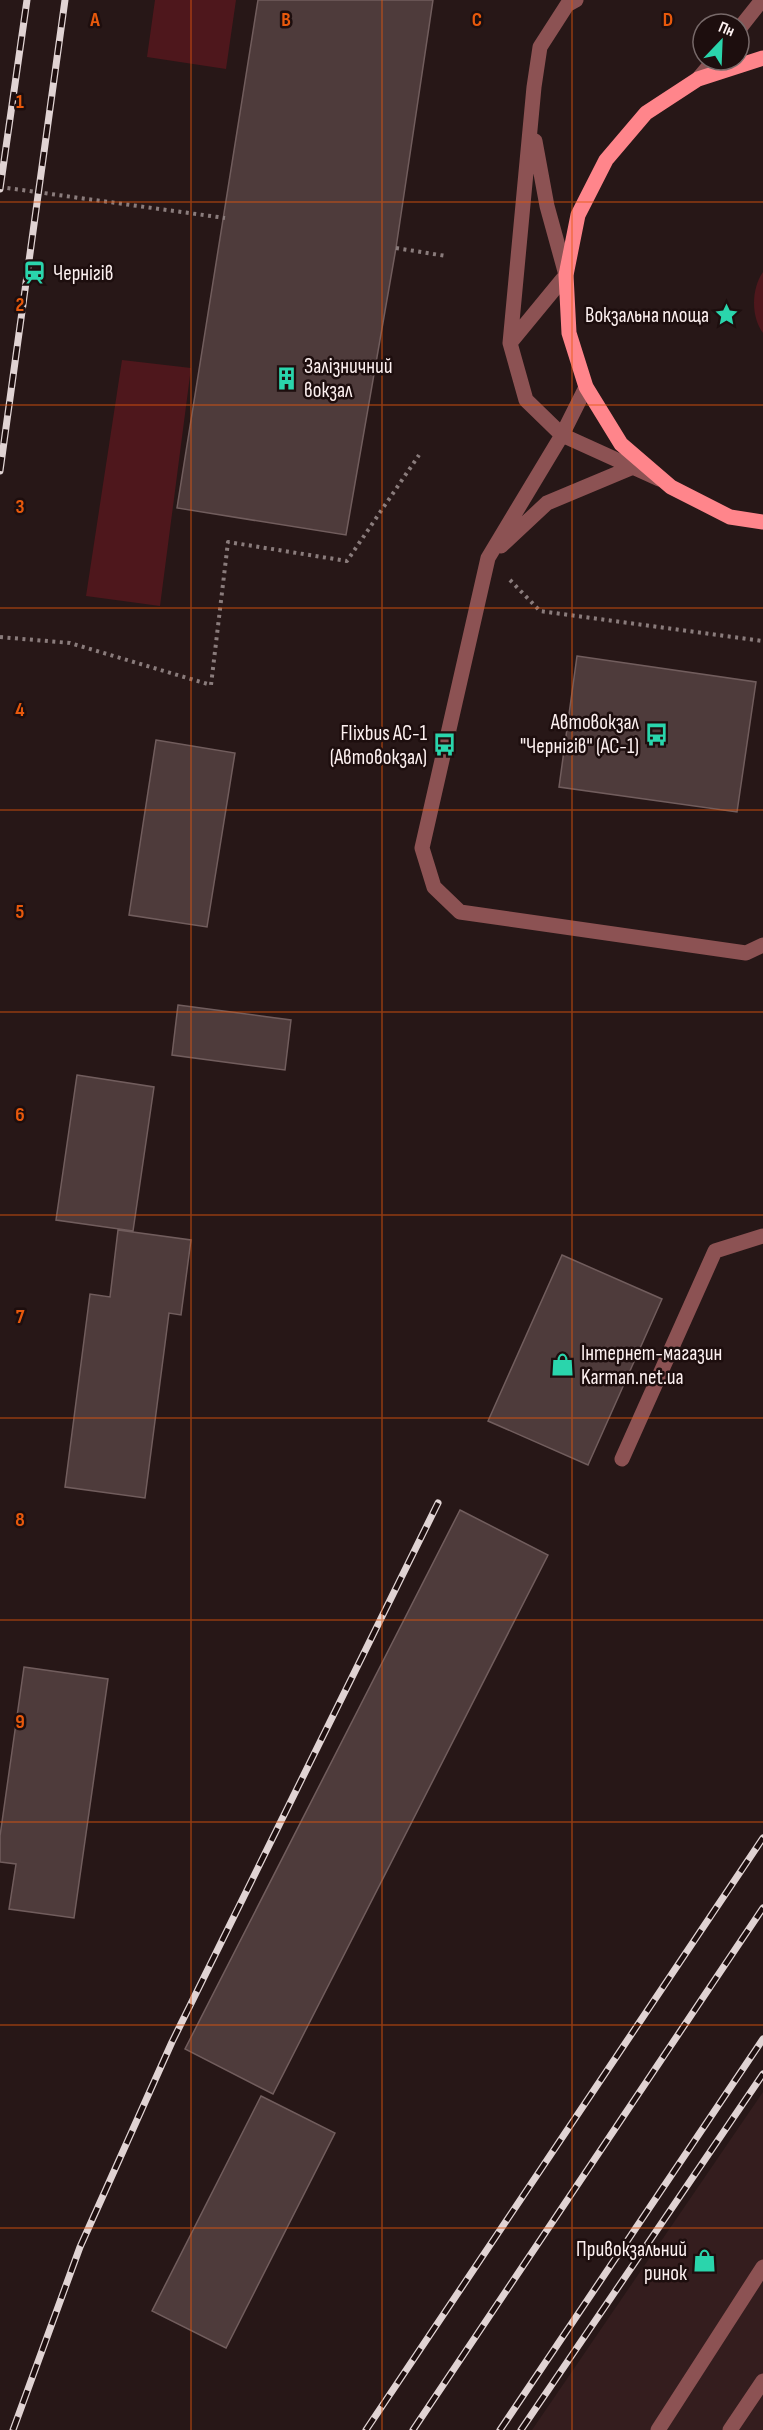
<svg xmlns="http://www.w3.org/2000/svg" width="763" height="2430" font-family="'Sofia Sans Condensed',sans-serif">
<rect width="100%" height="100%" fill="#271717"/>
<!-- built -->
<path fill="#341d1e" d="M 763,2092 L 763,2430 L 532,2430 Z"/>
<!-- green -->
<path fill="#4e171c" d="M 155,0 L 236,0 L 226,69 L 147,57 Z
M 763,272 L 763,333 C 751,317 751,289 763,272 Z
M 122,360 L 191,368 L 160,606 L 86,596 Z"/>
<!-- building -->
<path fill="#4e3b3b" stroke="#715d5d" stroke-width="1.5" d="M 258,0 L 433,0 L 396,248 L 346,535 L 177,508 Z
M 577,656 L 756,682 L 737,812 L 559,787 Z
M 156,740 L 235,753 L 207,927 L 129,915 Z
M 178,1005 L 291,1020 L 285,1070 L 172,1055 Z
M 77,1075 L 154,1087 L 133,1231 L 56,1220 Z
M 118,1230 L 191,1240 L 181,1315 L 169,1313 L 145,1498 L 65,1487 L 90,1294 L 110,1297 Z
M 562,1255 L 662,1299 L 588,1465 L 488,1421 Z
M 460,1510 L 548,1555 L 273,2094 L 185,2049 Z
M 24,1667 L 108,1679 L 74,1918 L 9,1909 L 16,1864 L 0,1862 L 0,1836 Z
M 261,2096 L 335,2133 L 226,2348 L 152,2311 Z"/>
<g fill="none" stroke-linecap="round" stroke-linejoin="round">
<!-- path -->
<path stroke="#8a7c7c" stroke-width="4" stroke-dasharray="3 4.5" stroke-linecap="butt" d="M 0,187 L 225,218
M 396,248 L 446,256
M 510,580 L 540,611 L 763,641
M 0,637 L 70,643 L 211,685 L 228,542 L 347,561 L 419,455"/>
<!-- minor -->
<path stroke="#8c5253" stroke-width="15" d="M 576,0 L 567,5 L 540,47 L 534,87 L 510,343 L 526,400 L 562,435 L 659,479
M 739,29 L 762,0
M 698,79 L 714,60
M 510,343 L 566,275 L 547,206 L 535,141
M 586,387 L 562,435 L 488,558 L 422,848 L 434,887 L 460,912 L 746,953 L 763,945
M 501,546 L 547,503 L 633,467
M 622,1459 L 715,1251 L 763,1236
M 658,2430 L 763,2267
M 730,2430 L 763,2381"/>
<!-- major -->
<path stroke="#ff858b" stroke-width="15" d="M 763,58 L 698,79 L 646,113 L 606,160 L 578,215 L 566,275 L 569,333 L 586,387 L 621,444 L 671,487 L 730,517 L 763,522"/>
<defs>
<path id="rail" d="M 0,189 L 27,0
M 0,471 L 65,0
M 13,2430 L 80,2247 L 172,2042 L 438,1503
M 366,2430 L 763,1838
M 413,2430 L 763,1908
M 500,2430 L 763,2039
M 521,2430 L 763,2074"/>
</defs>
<!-- rail casing -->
<use href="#rail" stroke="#e0d3d3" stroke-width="7"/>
<!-- rail -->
<use href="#rail" stroke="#1d0e0e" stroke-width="4.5" stroke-dasharray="14" stroke-linecap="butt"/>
</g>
<!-- grid -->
<path fill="none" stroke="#e8590c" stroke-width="1.5" stroke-opacity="0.55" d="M 191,0 L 191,2430M 382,0 L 382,2430M 572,0 L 572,2430M 0,202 L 763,202M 0,405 L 763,405M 0,608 L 763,608M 0,810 L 763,810M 0,1012 L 763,1012M 0,1215 L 763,1215M 0,1418 L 763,1418M 0,1620 L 763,1620M 0,1822 L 763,1822M 0,2025 L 763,2025M 0,2228 L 763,2228"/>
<!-- icons -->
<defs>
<symbol id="station-bare" viewBox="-9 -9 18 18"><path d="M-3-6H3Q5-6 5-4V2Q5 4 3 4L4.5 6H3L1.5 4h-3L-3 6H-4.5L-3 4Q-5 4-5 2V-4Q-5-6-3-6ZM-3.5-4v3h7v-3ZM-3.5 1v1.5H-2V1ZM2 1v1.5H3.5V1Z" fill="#2ad5ac" stroke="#1d0e0e" stroke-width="2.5" paint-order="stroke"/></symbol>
<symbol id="sight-bare" viewBox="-9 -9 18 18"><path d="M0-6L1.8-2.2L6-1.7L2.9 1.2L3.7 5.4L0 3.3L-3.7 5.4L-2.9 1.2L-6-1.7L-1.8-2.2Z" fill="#2ad5ac" stroke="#1d0e0e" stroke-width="2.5" paint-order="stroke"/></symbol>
<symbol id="building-bare" viewBox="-9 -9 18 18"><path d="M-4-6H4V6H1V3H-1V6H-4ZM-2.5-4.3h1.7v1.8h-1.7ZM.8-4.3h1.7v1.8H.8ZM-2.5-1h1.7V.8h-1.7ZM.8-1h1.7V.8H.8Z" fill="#2ad5ac" stroke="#1d0e0e" stroke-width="2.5" paint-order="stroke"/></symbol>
<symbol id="bus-bare" viewBox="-9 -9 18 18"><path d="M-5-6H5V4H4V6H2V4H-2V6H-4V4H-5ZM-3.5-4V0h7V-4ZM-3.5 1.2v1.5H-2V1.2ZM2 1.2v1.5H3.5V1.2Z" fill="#2ad5ac" stroke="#1d0e0e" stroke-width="2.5" paint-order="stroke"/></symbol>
<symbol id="shop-bare" viewBox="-9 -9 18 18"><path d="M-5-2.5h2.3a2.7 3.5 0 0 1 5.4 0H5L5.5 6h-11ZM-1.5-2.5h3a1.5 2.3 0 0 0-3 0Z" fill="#2ad5ac" stroke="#1d0e0e" stroke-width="2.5" paint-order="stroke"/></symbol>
</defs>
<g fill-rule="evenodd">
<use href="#station-bare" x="18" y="256" width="33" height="33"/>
<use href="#sight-bare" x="710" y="298" width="33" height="33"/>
<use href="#building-bare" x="270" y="362" width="33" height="33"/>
<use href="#bus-bare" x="640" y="718" width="33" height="33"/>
<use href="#bus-bare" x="428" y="728" width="33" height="33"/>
<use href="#shop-bare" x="546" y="1348" width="33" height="33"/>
<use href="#shop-bare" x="688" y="2244" width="33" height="33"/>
</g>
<g text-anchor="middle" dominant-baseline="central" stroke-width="5" stroke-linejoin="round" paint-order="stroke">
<!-- poi labels -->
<g font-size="21" fill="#fdf1f1" stroke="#1d0e0e" text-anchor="end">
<text x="53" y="273" text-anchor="start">Чернігів</text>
<text x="709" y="315">Вокзальна площа</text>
<text x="304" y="366" text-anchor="start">Залізничний<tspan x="304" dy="24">вокзал</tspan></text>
<text x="639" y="722">Автовокзал<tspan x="639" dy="24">"Чернігів" (АС-1)</tspan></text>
<text x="427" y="733">Flixbus АС-1<tspan x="427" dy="24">(Автовокзал)</tspan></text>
<text x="581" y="1353" text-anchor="start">Інтернет-магазин<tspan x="581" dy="24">Karman.net.ua</tspan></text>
<text x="687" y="2249">Привокзальний<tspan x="687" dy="24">ринок</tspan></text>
</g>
</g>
<g font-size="20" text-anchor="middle" font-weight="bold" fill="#e8590c" stroke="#1d0e0e" stroke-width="5" stroke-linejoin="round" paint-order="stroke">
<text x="95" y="26">A</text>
<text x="286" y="26">B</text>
<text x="477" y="26">C</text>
<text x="668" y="26">D</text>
<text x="20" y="108">1</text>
<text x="20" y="311">2</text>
<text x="20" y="513">3</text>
<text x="20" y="716">4</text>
<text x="20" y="918">5</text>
<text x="20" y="1121">6</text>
<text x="20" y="1323">7</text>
<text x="20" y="1526">8</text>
<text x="20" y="1728">9</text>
</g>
<!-- north arrow -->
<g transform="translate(721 42) rotate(23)"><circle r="28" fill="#1d0e0e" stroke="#776969" stroke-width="1.5"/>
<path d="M0-4.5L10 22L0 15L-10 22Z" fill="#2ad5ac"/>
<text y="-9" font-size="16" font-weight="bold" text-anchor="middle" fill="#fdf1f1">Пн</text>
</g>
</svg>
